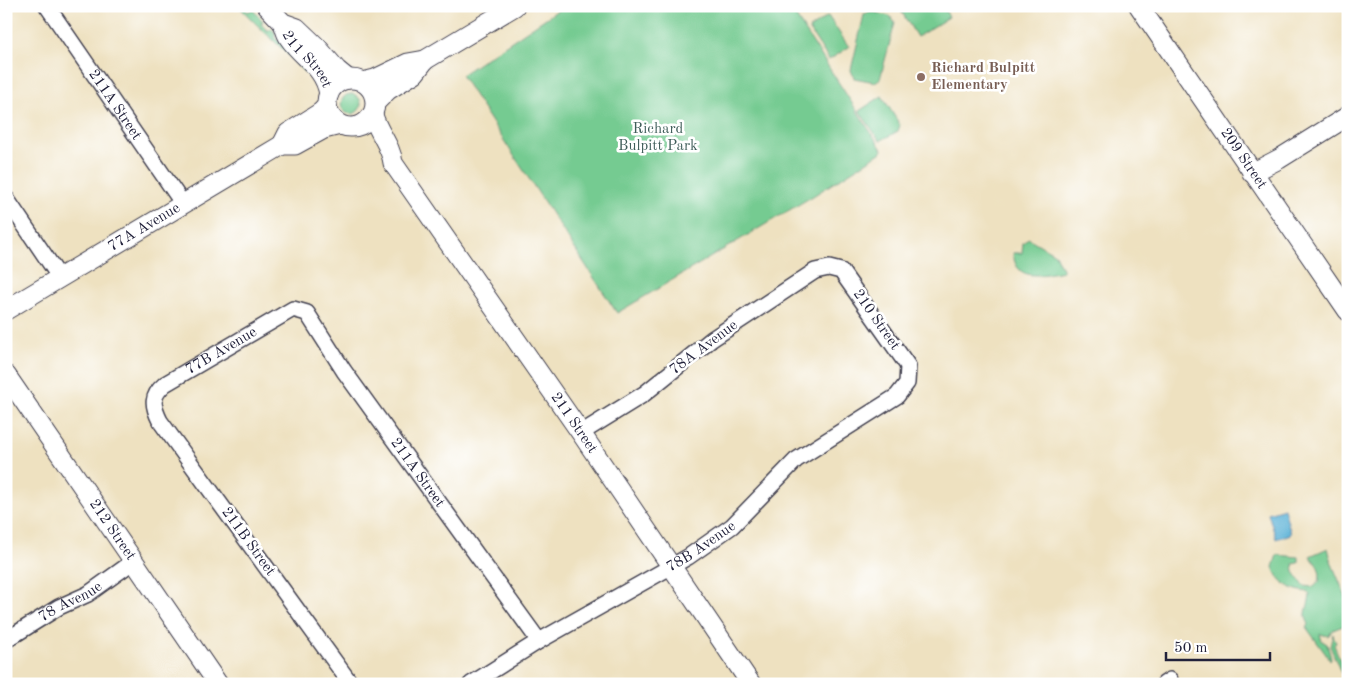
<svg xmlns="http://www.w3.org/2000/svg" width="1354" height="690" font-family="'Old Standard TT',serif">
<rect width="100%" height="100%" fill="#fff"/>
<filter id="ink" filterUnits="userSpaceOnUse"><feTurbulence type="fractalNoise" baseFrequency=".02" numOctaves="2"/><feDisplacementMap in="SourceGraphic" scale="10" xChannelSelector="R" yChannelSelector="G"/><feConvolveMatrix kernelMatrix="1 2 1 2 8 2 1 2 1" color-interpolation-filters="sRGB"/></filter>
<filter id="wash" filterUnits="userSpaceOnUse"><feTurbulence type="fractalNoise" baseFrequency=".0096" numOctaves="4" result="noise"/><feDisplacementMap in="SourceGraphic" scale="20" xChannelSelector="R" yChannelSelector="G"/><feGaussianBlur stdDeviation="1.12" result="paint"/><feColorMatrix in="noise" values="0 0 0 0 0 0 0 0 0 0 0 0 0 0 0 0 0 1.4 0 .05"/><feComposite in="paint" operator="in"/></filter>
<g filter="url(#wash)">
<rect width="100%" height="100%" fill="#eee1c0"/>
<!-- green -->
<path fill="#74cb91" stroke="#4b7666" d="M 239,6 L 243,6 L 248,12 L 252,9 L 263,21 L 261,24 L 268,31 L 271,28 L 276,34 L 274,37 L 281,43 L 284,41 L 312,70 L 307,75 L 295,63 L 298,60 L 296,58 L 293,60 C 276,41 256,26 239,6 Z
M 564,6 L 789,6 L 883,151 L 813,196 L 617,313 L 461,75 Z
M 898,6 L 943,6 L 949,17 L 917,37 Z
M 870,11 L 890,16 L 895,23 L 880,79 L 875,82 L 854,78 L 851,70 L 864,15 Z
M 828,16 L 849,47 L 829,60 L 809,29 Z
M341 104a10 10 0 1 1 20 0a10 10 0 1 1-20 0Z
M 882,96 L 900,125 L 898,131 L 880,141 L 859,111 Z
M 1028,238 L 1055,254 L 1063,271 C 1041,275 1016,283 1013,253 L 1022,253 L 1023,243 Z
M 1328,548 L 1332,564 L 1348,602 L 1348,624 L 1333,630 L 1328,636 L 1320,634 L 1322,641 L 1327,644 L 1331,658 L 1330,660 L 1306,627 L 1309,624 C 1302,614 1309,607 1310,595 L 1308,592 C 1292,591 1278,583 1273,567 L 1277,555 L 1299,557 L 1299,563 L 1293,564 L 1294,572 L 1304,586 L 1312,587 L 1319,582 C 1322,570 1317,565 1310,556 Z
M 1333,634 L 1336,643 L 1334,645 L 1345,672 L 1341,673 L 1330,646 Z"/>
<!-- water -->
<path fill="#58b0d5" stroke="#3d6988" d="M 1284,508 L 1291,534 L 1276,539 L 1268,513 Z"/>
</g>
<g filter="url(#ink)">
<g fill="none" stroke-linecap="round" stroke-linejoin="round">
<defs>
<g id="minor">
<path id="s1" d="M 47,6 L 183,204"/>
<path d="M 6,198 L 60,278"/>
<path id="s2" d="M 6,640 L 59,607 L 88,594 L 134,561"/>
<path id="s3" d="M 351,684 L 160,421 C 152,405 151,396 165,384 L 293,309 L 307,313 L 344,371 L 539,641"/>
<path id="s4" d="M 471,684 L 539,641 L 688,557 L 732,526 L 796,460 L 897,396 L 907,383 L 908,366 L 841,271 L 829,268 L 815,271 L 712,339 L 644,394 L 581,433"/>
<path d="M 1164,684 L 1170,680"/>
</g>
<g id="tertiary">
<path d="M 267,6 L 283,23 L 297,28 L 318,48 L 337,70 L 348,79"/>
<path id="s5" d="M 1139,6 L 1348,311"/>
<path id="s6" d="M 283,23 C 285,28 286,34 289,38 C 303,59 324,66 329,94"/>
<circle cx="351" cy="103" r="24"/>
<path d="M 363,82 L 375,79 L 408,63 L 425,60 L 515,6"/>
<path d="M 376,102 L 388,90 L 415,73 L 425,60"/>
<path id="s7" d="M 373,115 C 378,133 391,145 393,163 L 581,433 L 751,684"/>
<path d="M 282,145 L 288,133 L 321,112 L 327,106"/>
<path d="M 1252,173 L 1279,159 L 1348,116"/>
<path id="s8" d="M 6,310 L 282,145 L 295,145 L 324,129 L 340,125"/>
<path id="s9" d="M 6,375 L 218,684"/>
</g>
</defs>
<!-- minor casing -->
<use href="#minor" stroke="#413f4f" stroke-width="18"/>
<!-- tertiary casing -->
<use href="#tertiary" stroke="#413f4f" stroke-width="21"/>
<!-- minor -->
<use href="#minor" stroke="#fff" stroke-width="15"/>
<!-- tertiary -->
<use href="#tertiary" stroke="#fff" stroke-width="19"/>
</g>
</g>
<!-- markers -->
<circle fill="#8d6e63" stroke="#fff" stroke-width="2" cx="921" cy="77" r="5"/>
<g text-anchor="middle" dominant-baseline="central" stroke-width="5" stroke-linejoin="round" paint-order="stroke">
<!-- street labels -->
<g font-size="15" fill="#22223b" stroke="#fff">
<text stroke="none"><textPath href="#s6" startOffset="44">211 Street</textPath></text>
<text stroke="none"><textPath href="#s1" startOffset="120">211A Street</textPath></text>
<text stroke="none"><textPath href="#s5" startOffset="185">209 Street</textPath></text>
<text stroke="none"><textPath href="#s8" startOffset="161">77A Avenue</textPath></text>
<text transform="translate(876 320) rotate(55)">210 Street</text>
<text transform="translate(704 348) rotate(-37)">78A Avenue</text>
<text stroke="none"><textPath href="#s3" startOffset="432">77B Avenue</textPath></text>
<text stroke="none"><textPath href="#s7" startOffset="369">211 Street</textPath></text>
<text stroke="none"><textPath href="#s3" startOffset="724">211A Street</textPath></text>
<text stroke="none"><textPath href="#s9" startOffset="188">212 Street</textPath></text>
<text transform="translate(248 542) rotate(54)">211B Street</text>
<text stroke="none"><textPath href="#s4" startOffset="268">78B Avenue</textPath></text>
<text stroke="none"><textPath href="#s2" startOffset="75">78 Avenue</textPath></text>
</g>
<!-- education labels -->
<g font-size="15" font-weight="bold" fill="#785e54" stroke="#fff" text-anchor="start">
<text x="931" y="68">Richard Bulpitt<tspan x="931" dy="17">Elementary</tspan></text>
</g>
<!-- park labels -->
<g font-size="15" fill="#3f5d59" stroke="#fff">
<text x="658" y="129">Richard<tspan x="658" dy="17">Bulpitt Park</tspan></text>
</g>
</g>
<!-- margin -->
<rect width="1354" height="690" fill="none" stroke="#fff" stroke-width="25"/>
<!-- scale -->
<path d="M1166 652v8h104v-8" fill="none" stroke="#22223b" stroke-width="2.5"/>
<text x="1174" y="652" font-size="15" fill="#22223b" stroke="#ffffff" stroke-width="4" paint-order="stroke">50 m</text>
</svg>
